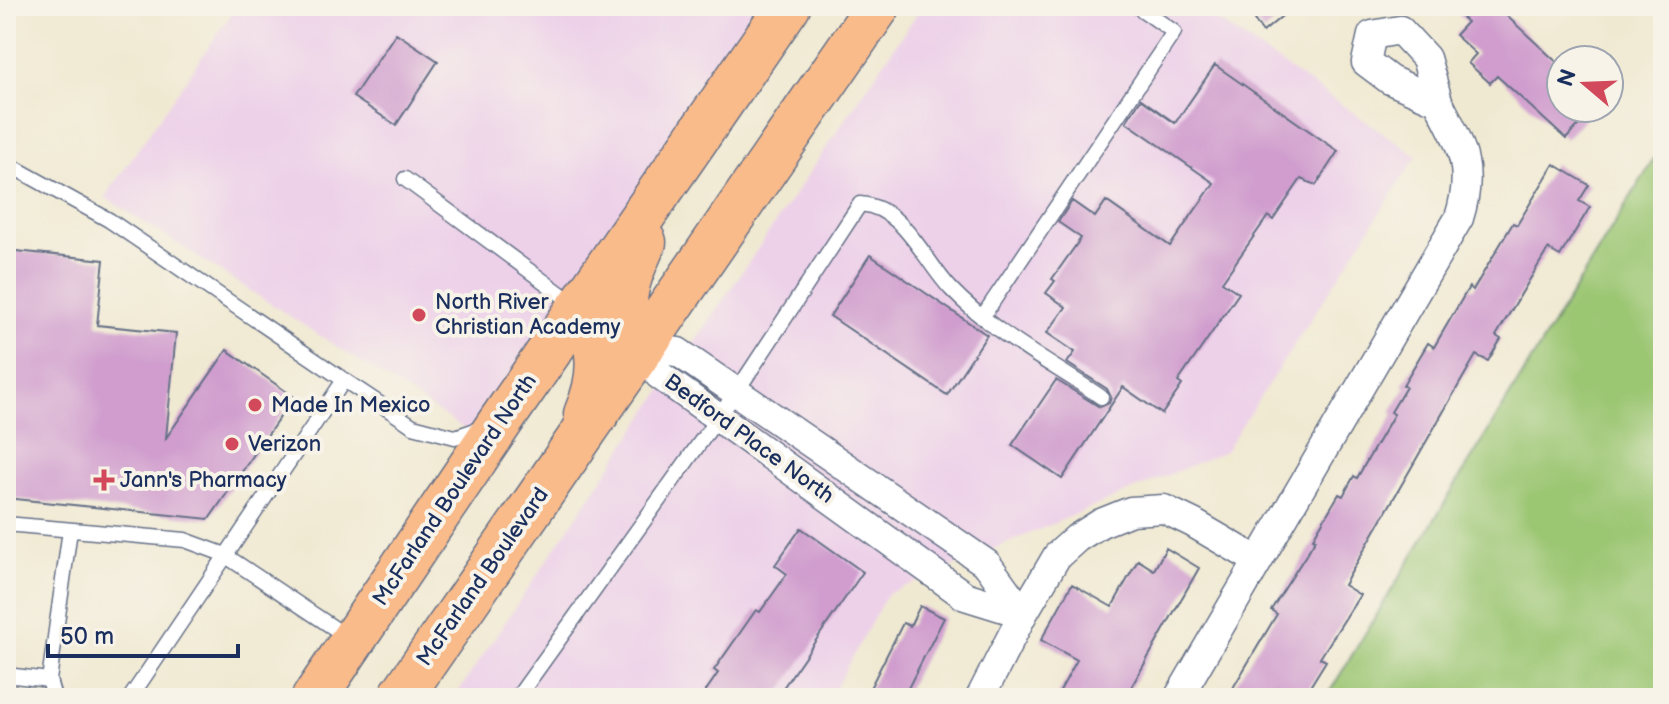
<svg xmlns="http://www.w3.org/2000/svg" width="1669" height="704" font-family="'Balsamiq Sans',sans-serif">
<rect width="100%" height="100%" fill="#f7f3e8"/>
<filter id="ink" filterUnits="userSpaceOnUse"><feTurbulence type="fractalNoise" baseFrequency=".0125" numOctaves="2"/><feDisplacementMap in="SourceGraphic" scale="16" xChannelSelector="R" yChannelSelector="G"/><feConvolveMatrix kernelMatrix="1 2 1 2 8 2 1 2 1" color-interpolation-filters="sRGB"/></filter>
<filter id="wash" filterUnits="userSpaceOnUse"><feTurbulence type="fractalNoise" baseFrequency=".006" numOctaves="4" result="noise"/><feDisplacementMap in="SourceGraphic" scale="32" xChannelSelector="R" yChannelSelector="G"/><feGaussianBlur stdDeviation="1.8" result="paint"/><feColorMatrix in="noise" values="0 0 0 0 0 0 0 0 0 0 0 0 0 0 0 0 0 1.4 0 .05"/><feComposite in="paint" operator="in"/></filter>
<g filter="url(#wash)">
<rect width="100%" height="100%" fill="#f0e9d2"/>
<!-- built -->
<path fill="#edd1e9" d="M 237,6 L 768,6 L 469,432 L 105,197 Z
M 922,6 L 1196,6 L 1417,156 L 1225,451 L 887,594 L 830,698 L 454,698 Z"/>
<!-- green -->
<path fill="#9bc672" stroke="#5b7a68" stroke-width="2" d="M 1663,144 L 1663,698 L 1326,698 Z"/>
<g id="blocks">
<!-- building -->
<path fill="#d09dce" d="M 1244,6 L 1294,6 L 1263,32 Z
M 1449,6 L 1496,6 L 1561,66 L 1561,108 L 1594,108 L 1566,139 L 1497,76 L 1490,83 L 1468,63 L 1476,54 L 1455,35 L 1467,22 Z
M 396,33 L 438,61 L 396,125 L 353,97 Z
M 1215,65 L 1338,151 L 1316,185 L 1301,179 L 1273,220 L 1268,216 L 1222,282 L 1239,293 L 1178,382 L 1182,385 L 1162,414 L 1123,387 L 1062,479 L 1012,445 L 1056,380 L 1100,407 L 1109,403 L 1111,397 L 1107,389 L 1067,363 L 1075,352 L 1047,333 L 1066,307 L 1046,293 L 1055,281 L 1052,279 L 1081,238 L 1058,222 L 1072,201 L 1095,217 L 1106,201 L 1170,246 L 1214,183 L 1126,122 L 1141,99 L 1175,123 Z
M 1554,164 L 1589,185 L 1579,201 L 1590,207 L 1560,256 L 1548,249 L 1496,336 L 1501,339 L 1488,361 L 1476,355 L 1457,388 L 1344,585 L 1360,595 L 1320,658 L 1326,661 L 1303,698 L 1227,698 L 1277,614 L 1271,610 L 1316,539 L 1313,538 L 1339,494 L 1343,496 L 1354,476 L 1357,478 L 1394,414 L 1391,412 L 1406,387 L 1403,385 L 1428,343 L 1434,347 L 1469,287 L 1473,290 L 1513,223 L 1517,225 Z
M 6,250 L 104,260 L 97,325 L 176,333 L 166,438 L 227,350 L 294,397 L 209,519 L 6,498 Z
M 870,255 L 987,335 L 947,395 L 830,316 Z
M 801,528 L 863,572 L 776,698 L 701,698 L 718,673 L 714,670 L 756,610 L 760,612 L 787,574 L 775,565 Z
M 1166,548 L 1199,568 L 1125,698 L 1056,698 L 1077,660 L 1041,640 L 1072,584 L 1112,607 L 1138,560 L 1154,570 Z
M 920,606 L 944,618 L 903,698 L 865,698 L 903,623 L 910,626 Z"/>
</g>
</g>
<g filter="url(#ink)">
<use href="#blocks" fill-opacity="0" stroke="#667087" stroke-width="2"/>
<g fill="none" stroke-linecap="round" stroke-linejoin="round">
<defs>
<path id="lane" d="M 6,163 L 109,220 L 344,380 L 130,698
M 405,179 L 577,306
M 983,316 L 1174,32 L 1137,6
M 344,380 L 413,426 L 455,437 L 481,428
M 6,524 L 185,540 L 223,554 L 349,638
M 6,675 L 49,680
M 54,698 L 49,680 L 70,530
M 517,698 L 737,391 L 860,204 C 904,207 924,261 951,289 C 993,333 1051,363 1101,397"/>
<path id="street" d="M 1400,30 L 1426,58 L 1438,101 L 1390,80 L 1366,62 L 1372,35 Z
M 641,348 L 678,352 L 987,564 L 1023,614
M 641,348 L 659,375 L 965,596 L 1023,614
M 980,698 L 1023,614 L 1057,556 L 1077,538 L 1101,523 L 1131,511 L 1164,509 L 1193,523 L 1258,561
M 1178,698 L 1459,218 C 1475,167 1461,146 1438,101"/>
<path id="highway" d="M 581,309 C 603,342 602,378 586,414
M 641,348 C 613,309 627,281 644,242
M 314,698 L 501,421 L 788,6
M 400,698 L 878,6"/>
</defs>
<!-- lane casing -->
<use href="#lane" stroke="#667087" stroke-width="17"/>
<!-- street casing -->
<use href="#street" stroke="#667087" stroke-width="31"/>
<!-- highway casing -->
<use href="#highway" stroke="#667087" stroke-width="47"/>
<!-- lane -->
<use href="#lane" stroke="#fff" stroke-width="14"/>
<!-- street -->
<use href="#street" stroke="#fff" stroke-width="28"/>
<!-- highway -->
<use href="#highway" stroke="#fabb8b" stroke-width="44"/>
</g>
</g>
<!-- markers -->
<g fill="#d1495b" stroke="#f7f3e8" stroke-width="3">
<circle cx="419" cy="315" r="8"/>
<circle cx="255" cy="405" r="8"/>
<circle cx="232" cy="444" r="8"/>
<path d="M100 468h8v8h8v8h-8v8h-8v-8h-8v-8h8z"/>
</g>
<g text-anchor="middle" dominant-baseline="central" stroke-width="8" stroke-linejoin="round" paint-order="stroke">
<!-- poi labels -->
<g font-size="22" fill="#1b2f5e" stroke="#f7f3e8" text-anchor="start">
<text x="435" y="302">North River<tspan x="435" dy="25">Christian Academy</tspan></text>
<text x="271" y="405">Made In Mexico</text>
<text x="248" y="444">Verizon</text>
<text x="120" y="480">Jann's Pharmacy</text>
</g>
<!-- street labels -->
<g font-size="22" fill="#1b2f5e" stroke="#f7f3e8">
<text transform="translate(749 439) rotate(36)">Bedford Place North</text>
<text transform="translate(455 490) rotate(-56)">McFarland Boulevard North</text>
<text transform="translate(483 577) rotate(-55)">McFarland Boulevard</text>
</g>
</g>
<!-- margin -->
<rect width="1669" height="704" fill="none" stroke="#f7f3e8" stroke-width="32"/>
<!-- north arrow -->
<g transform="translate(1585 84) rotate(289)"><circle r="38" fill="#f7f3e8" stroke="#9fa5b1" stroke-width="2"/>
<path d="M0-6L14 30L0 20L-14 30Z" fill="#d1495b"/>
<text y="-12" font-size="22" font-weight="bold" text-anchor="middle" fill="#1b2f5e">N</text>
</g>
<!-- scale -->
<path d="M48 644v12h190v-12" fill="none" stroke="#1b2f5e" stroke-width="4"/>
<text x="60" y="644" font-size="24" fill="#1b2f5e" stroke="#f7f3e8" stroke-width="6" paint-order="stroke">50 m</text>
</svg>
